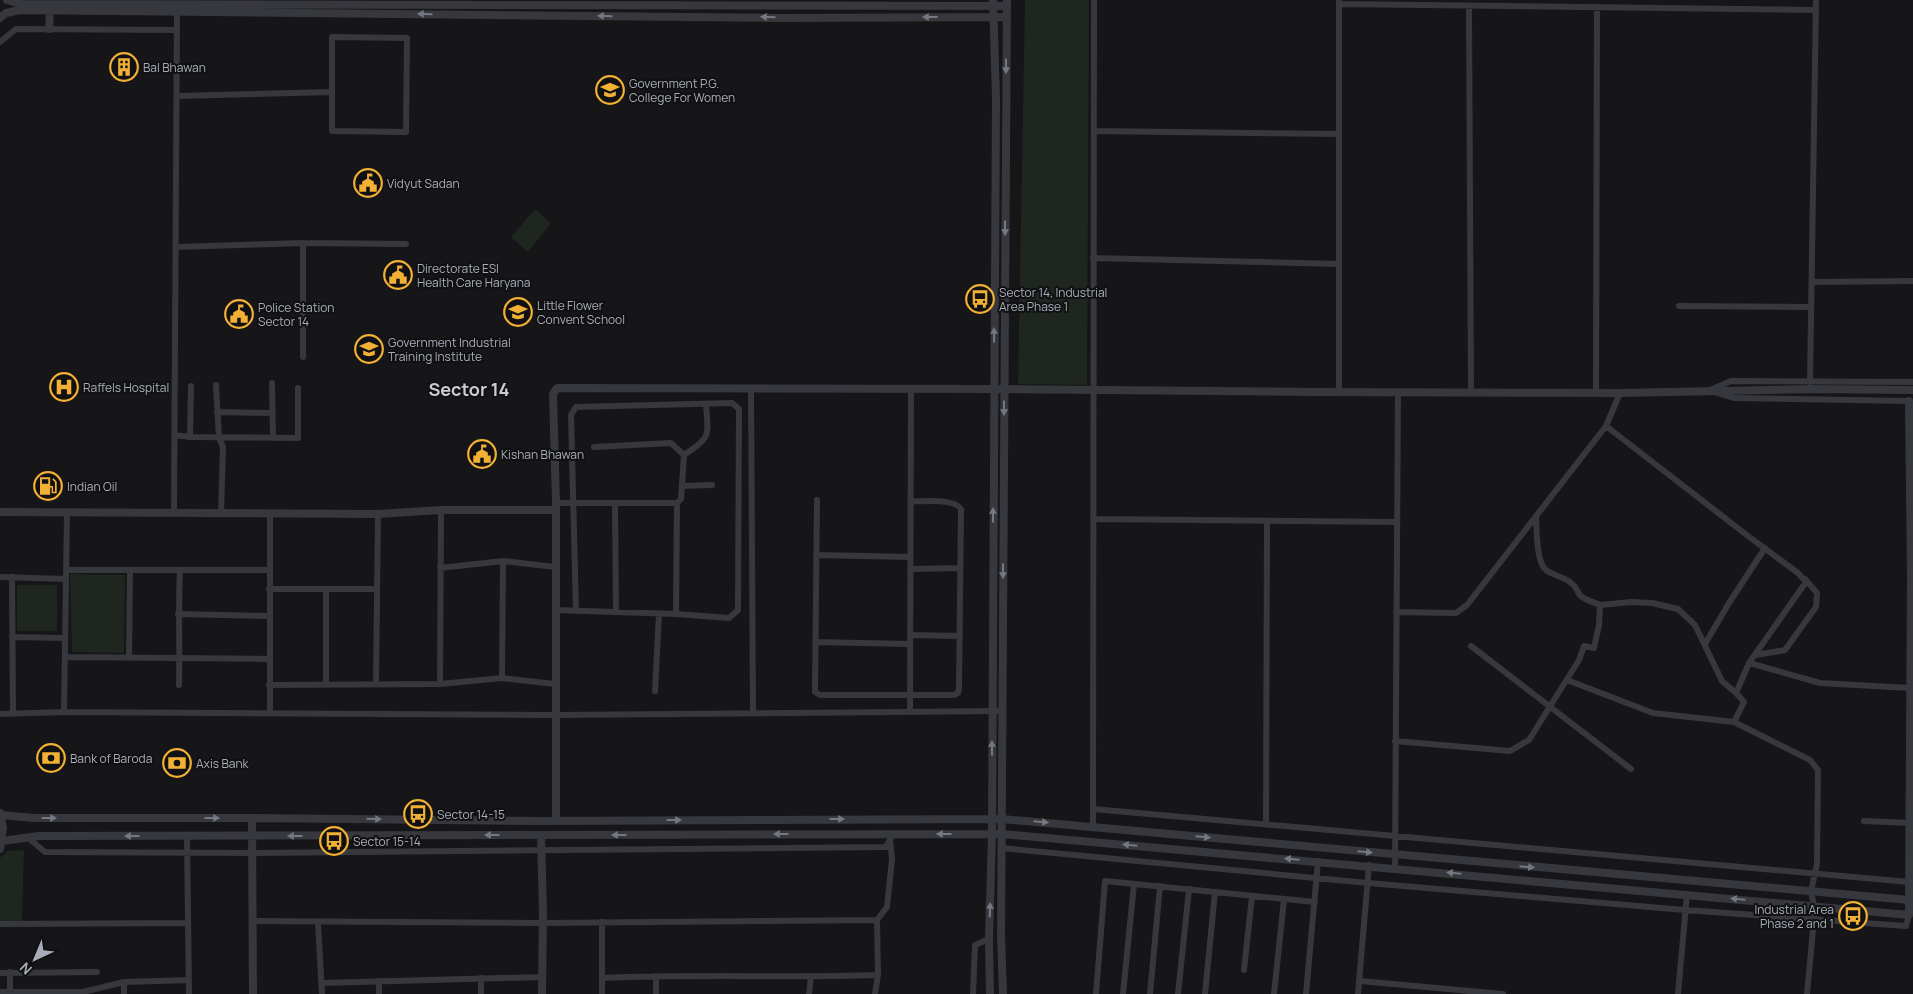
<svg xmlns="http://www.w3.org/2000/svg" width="1913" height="994" font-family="Manrope,sans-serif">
<rect width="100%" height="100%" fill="#161618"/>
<!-- green -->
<path fill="#1e261f" d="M 1025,0 L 1089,0 L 1087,385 L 1018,384 Z
M 535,209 L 551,223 L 528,252 L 511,237 Z
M 70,574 L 125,575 L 124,653 L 72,652 Z
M 17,585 L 57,585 L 57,631 L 17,631 Z
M 24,850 L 22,921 L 0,921 L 0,858 L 7,851 Z"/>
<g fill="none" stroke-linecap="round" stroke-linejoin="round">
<!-- minor -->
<path stroke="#37383d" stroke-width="6" d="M 1339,4 L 1816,10
M 1469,6 L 1471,392
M 332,37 L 407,38 L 406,132 L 332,131 Z
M 0,42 L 16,29 L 177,30
M 177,96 L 332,92
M 1094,131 L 1339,134
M 303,243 L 406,244
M 176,247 L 303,243 L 303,357
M 1093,258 L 1339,264
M 1812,282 L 1913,281
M 1679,306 L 1811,307
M 1810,382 L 1816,0
M 272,383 L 273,438
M 216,385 L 219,438 L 223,447 L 221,513
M 751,388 L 753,713
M 1710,390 L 1731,381 L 1913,382
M 1339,392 L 1339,1
M 1714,392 L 1734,398 L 1909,401
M 1596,393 L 1597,7
M 217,412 L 273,413
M 1606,426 L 1620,393
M 175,435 L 190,437 L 191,386
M 190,437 L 298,438 L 298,388
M 594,447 L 671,443 L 684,455 L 681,499 L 677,503
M 684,455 C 712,437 708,436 706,404
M 682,486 L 712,485
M 817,500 L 815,692 L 820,695 L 954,695 L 958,693 L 959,688 L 961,509 C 954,498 924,502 912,501
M 615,503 L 616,612
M 174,513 L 177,8
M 270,513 L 270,713
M 1093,519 L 1397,522
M 816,555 L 910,557
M 440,568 L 503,561 L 555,567
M 910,569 L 960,568
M 66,570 L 269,570
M 0,577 L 66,579
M 12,577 L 13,713
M 269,589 L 377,589
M 1600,605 L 1631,602 L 1652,603 L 1678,609 L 1695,625 L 1722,681 L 1736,693
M 555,610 L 676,614 L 677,503 L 556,503
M 576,611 L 571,415 L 576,407 L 732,403 L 739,409 L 738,610 L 729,618 L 676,614
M 1396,612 L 1456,613 L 1467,605 L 1606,426 L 1748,536 L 1798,573 L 1806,582 L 1749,663 L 1736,693 L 1744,702 L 1734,722 L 1810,760 L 1818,770 L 1817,864 L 1811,891 L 1814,906 L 1814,919 L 1807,994
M 178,614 L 269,616
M 910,635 L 960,636
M 12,637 L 65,638
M 815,642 L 910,644
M 1705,644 L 1729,603 L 1765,548
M 1471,646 L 1631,769
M 1756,655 L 1785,650 L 1816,607 L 1817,593 L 1805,579
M 65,657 L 270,659
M 129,658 L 130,570
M 1749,663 L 1820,683 L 1910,688
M 502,678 L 503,561
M 1567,680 L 1653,713 L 1734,722
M 326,684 L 326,589
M 376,684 L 378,514
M 440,684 L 441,510
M 179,685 C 180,647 178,609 180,571
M 269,685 L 440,684 L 502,678 L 555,684
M 655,691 L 659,614
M 64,712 L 67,512
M 910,712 C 910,604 911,496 911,388
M 0,714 L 64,712 L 555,715 L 1002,711
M 1395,741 L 1510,751 L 1529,740 L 1579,660 L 1584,646 L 1594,648 L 1599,625 L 1600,605 C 1594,602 1583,600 1579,594 C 1577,589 1575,586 1570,582 C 1563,577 1553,575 1546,570 C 1536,562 1537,530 1536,517
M 1093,809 L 1909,882
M 1864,821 L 1910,823
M 1266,824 L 1267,521
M 1093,827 L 1094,0
M 187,836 L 189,994
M 27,837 L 45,852 L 252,853 L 886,847 L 893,834
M 1001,848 L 1368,883 L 1685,910 L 1906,926 L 1909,915
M 1395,868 L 1398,392
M 253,921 L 543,923 L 877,920
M 318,923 L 322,994
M 0,924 L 188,923
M 1244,970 L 1252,896
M 10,972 L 10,994
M 0,973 L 97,972
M 481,978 L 481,994
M 602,978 C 694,974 786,978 878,975
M 379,981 L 379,994
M 1360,981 L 1503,994
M 124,982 L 124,994
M 322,983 L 542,977
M 0,992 L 83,992 L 124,982 L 189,980
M 602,994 L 602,922
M 656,994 L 656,976
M 809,994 L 811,977
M 875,994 L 878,975 L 877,920 L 887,907 L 892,859 L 890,839
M 973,994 L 975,945 L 989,939
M 1096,994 L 1105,881 L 1315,902
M 1123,994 L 1134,884
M 1150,994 L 1160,886
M 1178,994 L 1189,889
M 1205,994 L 1215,892
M 1274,994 L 1284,899
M 1306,994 L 1318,861
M 1358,994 L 1369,865
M 1678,994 L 1687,894"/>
<!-- tertiary -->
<path stroke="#37383d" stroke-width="8" d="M 7,0 L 20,4 L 1007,6
M 0,18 L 6,13 L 20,10 L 781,18 L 1007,17
M 49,29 L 50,11
M 0,512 L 378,514 L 441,510 L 556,510
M 0,813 L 3,828 L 0,849
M 1,815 L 34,818 L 252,818 L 541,821 L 1002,819 L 1909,900
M 252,818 L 253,994
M 556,820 L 556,503 L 553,394 L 557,388 L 994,389 L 1314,392 L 1620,393 L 1810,389 L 1913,390
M 541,835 L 543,912 L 542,994
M 2,841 L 39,836 L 1002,834 L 1909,915 L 1911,577 L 1909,401
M 990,994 L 989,939 L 992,834 L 996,98 L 993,0
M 1003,994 L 1001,935 L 1007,0"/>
</g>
<!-- one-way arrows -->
<defs><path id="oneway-solid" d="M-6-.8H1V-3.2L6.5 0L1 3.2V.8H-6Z" transform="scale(1.25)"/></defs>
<g fill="#757881">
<use href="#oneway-solid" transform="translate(425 14) rotate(-179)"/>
<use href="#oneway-solid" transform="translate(605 16) rotate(-179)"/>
<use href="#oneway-solid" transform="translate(768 17) rotate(-179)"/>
<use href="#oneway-solid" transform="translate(930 17) rotate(180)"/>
<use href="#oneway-solid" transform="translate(1006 66) rotate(90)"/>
<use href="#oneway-solid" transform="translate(1005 228) rotate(90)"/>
<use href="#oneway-solid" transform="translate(994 335) rotate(-90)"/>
<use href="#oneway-solid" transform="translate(1004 408) rotate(90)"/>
<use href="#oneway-solid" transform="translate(993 515) rotate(-90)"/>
<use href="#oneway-solid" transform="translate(1003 571) rotate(90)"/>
<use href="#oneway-solid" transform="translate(992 748) rotate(-90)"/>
<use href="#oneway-solid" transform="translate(49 818)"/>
<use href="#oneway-solid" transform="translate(212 818)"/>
<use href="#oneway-solid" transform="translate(374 819) rotate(1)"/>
<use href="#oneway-solid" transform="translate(837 819)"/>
<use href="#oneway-solid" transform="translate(674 820)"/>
<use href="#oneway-solid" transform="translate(1041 822) rotate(5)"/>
<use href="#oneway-solid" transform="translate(781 834) rotate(180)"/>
<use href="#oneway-solid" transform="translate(944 834) rotate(180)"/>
<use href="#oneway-solid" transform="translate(492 835) rotate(180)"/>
<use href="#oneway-solid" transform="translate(619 835) rotate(180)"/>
<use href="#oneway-solid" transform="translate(132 836) rotate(180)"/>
<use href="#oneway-solid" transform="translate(295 836) rotate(180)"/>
<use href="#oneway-solid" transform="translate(1203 837) rotate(5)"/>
<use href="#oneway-solid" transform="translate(1130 845) rotate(-175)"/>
<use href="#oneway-solid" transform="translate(1365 852) rotate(5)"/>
<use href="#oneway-solid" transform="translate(1292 859) rotate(-175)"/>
<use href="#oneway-solid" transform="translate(1527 867) rotate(5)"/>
<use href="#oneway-solid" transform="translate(1454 873) rotate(-175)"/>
<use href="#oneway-solid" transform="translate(1738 899) rotate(-175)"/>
<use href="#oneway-solid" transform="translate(990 910) rotate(-88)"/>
</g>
<!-- icons -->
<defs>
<symbol id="building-ring" viewBox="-11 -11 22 22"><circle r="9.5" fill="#111113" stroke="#f2b134" stroke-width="1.5"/><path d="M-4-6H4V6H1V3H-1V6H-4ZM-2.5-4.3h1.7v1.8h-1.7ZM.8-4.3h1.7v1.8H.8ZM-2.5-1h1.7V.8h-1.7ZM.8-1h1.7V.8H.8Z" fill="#f2b134"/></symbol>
<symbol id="university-ring" viewBox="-11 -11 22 22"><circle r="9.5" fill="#111113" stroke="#f2b134" stroke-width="1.5"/><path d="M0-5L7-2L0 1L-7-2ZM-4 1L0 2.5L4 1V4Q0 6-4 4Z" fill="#f2b134"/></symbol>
<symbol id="civic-ring" viewBox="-11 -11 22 22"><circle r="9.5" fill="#111113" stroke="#f2b134" stroke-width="1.5"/><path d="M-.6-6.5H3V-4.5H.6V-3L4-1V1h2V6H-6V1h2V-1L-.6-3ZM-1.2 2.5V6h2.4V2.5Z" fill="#f2b134"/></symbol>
<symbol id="bus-ring" viewBox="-11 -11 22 22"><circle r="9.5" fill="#111113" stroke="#f2b134" stroke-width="1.5"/><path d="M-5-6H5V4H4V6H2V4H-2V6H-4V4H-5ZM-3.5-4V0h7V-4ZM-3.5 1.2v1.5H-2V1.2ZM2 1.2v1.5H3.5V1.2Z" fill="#f2b134"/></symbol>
<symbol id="school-ring" viewBox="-11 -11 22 22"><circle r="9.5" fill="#111113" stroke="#f2b134" stroke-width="1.5"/><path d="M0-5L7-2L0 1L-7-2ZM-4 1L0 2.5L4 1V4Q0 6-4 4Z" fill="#f2b134"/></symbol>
<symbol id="hospital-ring" viewBox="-11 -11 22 22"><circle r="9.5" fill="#111113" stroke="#f2b134" stroke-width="1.5"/><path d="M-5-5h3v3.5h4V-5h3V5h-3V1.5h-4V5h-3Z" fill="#f2b134"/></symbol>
<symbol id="fuel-ring" viewBox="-11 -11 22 22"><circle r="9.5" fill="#111113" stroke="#f2b134" stroke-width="1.5"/><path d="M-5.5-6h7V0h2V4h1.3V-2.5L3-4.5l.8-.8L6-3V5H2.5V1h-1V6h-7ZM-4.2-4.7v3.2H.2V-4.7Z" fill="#f2b134"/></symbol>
<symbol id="bank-ring" viewBox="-11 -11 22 22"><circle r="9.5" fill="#111113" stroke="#f2b134" stroke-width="1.5"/><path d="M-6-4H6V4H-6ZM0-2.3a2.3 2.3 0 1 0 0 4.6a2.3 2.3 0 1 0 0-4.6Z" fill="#f2b134"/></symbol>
</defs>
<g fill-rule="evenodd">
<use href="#building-ring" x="108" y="51" width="32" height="32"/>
<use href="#university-ring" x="594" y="74" width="32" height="32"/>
<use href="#civic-ring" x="352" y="167" width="32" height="32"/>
<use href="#civic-ring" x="382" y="259" width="32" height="32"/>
<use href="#bus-ring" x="964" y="283" width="32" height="32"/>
<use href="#school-ring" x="502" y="296" width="32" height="32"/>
<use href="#civic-ring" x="223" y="298" width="32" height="32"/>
<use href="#university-ring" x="353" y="333" width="32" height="32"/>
<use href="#hospital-ring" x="48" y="371" width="32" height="32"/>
<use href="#civic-ring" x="466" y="438" width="32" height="32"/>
<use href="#fuel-ring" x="32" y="470" width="32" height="32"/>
<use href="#bank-ring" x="35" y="742" width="32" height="32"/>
<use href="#bank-ring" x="161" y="747" width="32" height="32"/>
<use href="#bus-ring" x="402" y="798" width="32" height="32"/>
<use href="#bus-ring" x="318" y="825" width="32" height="32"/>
<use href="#bus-ring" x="1837" y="900" width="32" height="32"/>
</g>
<g text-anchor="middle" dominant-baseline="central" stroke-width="4" stroke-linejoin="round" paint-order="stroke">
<!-- poi labels -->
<g font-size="12" fill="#a8adb8" stroke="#111113" text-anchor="start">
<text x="143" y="67">Bal Bhawan</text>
<text x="629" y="83">Government P.G.<tspan x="629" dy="14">College For Women</tspan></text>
<text x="387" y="183">Vidyut Sadan</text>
<text x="417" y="268">Directorate ESI<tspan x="417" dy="14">Health Care Haryana</tspan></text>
<text x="999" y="292">Sector 14, Industrial<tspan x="999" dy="14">Area Phase 1</tspan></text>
<text x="537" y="305">Little Flower<tspan x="537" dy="14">Convent School</tspan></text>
<text x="258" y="307">Police Station<tspan x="258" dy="14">Sector 14</tspan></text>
<text x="388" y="342">Government Industrial<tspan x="388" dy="14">Training Institute</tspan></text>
<text x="83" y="387">Raffels Hospital</text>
<text x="501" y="454">Kishan Bhawan</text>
<text x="67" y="486">Indian Oil</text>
<text x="70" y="758">Bank of Baroda</text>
<text x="196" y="763">Axis Bank</text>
<text x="437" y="814">Sector 14-15</text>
<text x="353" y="841">Sector 15-14</text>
<text x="1834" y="909" text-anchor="end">Industrial Area<tspan x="1834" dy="14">Phase 2 and 1</tspan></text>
</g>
<!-- district labels -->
<g font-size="18" font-weight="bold" fill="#c9ccd4" stroke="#111113">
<text x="469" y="389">Sector 14</text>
</g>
</g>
<!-- north arrow -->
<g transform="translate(35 959) rotate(224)" stroke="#111113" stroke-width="4" paint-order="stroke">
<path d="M0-4L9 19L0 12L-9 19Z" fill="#a8adb8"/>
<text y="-8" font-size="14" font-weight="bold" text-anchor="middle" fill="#a8adb8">N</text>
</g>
</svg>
